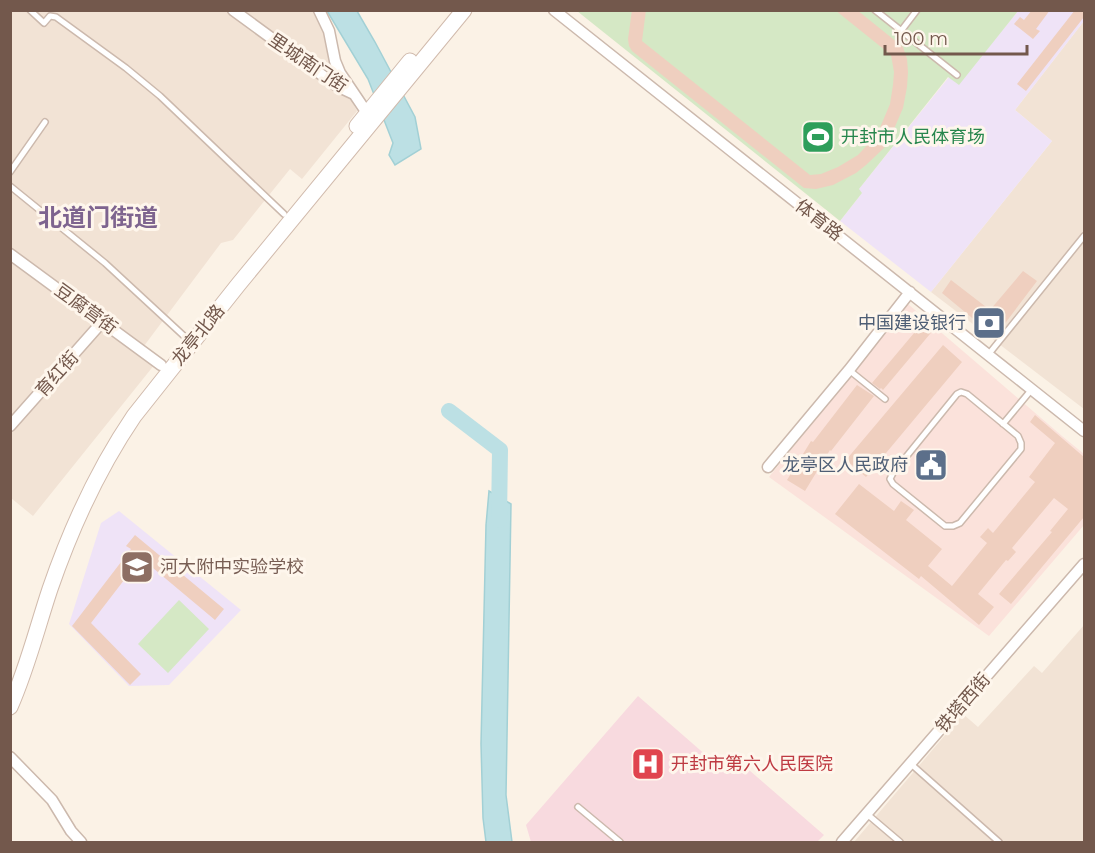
<svg xmlns="http://www.w3.org/2000/svg" width="1095" height="853" font-family="Montserrat,'Noto Sans SC',sans-serif">
<rect width="100%" height="100%" fill="#fbf2e6"/>
<!-- residential -->
<path fill="#f2e3d5" d="M 11,11 L 313,11 L 326,34 L 334,67 L 357,111 L 302,179 L 290,169 L 233,240 L 221,243 L 144,346 L 159,359 L 33,516 L 11,498 Z
M 1084,21 L 1084,409 L 931,292 L 1052,141 L 1015,110 Z
M 1084,625 L 1084,842 L 854,842 L 963,714 L 978,727 L 1034,666 L 1042,673 Z"/>
<!-- commercial -->
<path fill="#fbe2db" d="M 908,304 L 1062,436 L 1084,454 L 1084,525 L 989,636 L 769,477 Z"/>
<!-- education -->
<path fill="#efe3f7" d="M 1018,11 L 1084,11 L 1084,21 L 1015,110 L 1052,141 L 931,292 L 840,221 L 862,193 L 858,190 L 949,77 L 959,84 Z
M 119,511 L 241,610 L 169,685 L 129,686 L 69,624 L 101,523 Z"/>
<!-- medical -->
<path fill="#f8dadf" d="M 638,696 L 723,770 L 734,757 L 824,835 L 817,842 L 531,842 L 526,825 Z"/>
<!-- green -->
<path fill="#d5e8c5" d="M 577,11 L 1018,11 L 959,85 L 948,77 L 859,189 L 862,193 L 840,221 Z
M 179,600 L 209,629 L 168,673 L 138,644 Z"/>
<!-- water -->
<path fill="#bce0e4" stroke="#a2d0d5" stroke-width="1.5" d="M 327,11 L 357,11 L 375,42 L 415,117 L 421,149 L 395,165 L 389,155 L 393,143 L 368,79 Z
M 489,491 L 511,504 L 506,795 L 512,842 L 486,842 L 483,818 L 481,744 L 486,525 Z"/>
<g fill="none" stroke-linecap="round" stroke-linejoin="round">
<!-- river -->
<path stroke="#bce0e4" stroke-width="16" d="M 449,411 L 500,450 L 499,520"/>
</g>
<!-- building -->
<path fill="#efcfbf" d="M 632,10 L 646,10 L 642,41 L 810,175 L 821,174 L 838,167 L 858,155 L 873,139 L 879,130 L 890,104 L 893,85 L 894,72 L 891,55 L 835,10 L 857,10 L 903,47 L 907,59 L 908,72 L 907,87 L 903,108 L 891,136 L 884,148 L 866,165 L 856,173 L 833,185 L 816,189 L 804,188 L 632,51 L 629,46 L 628,39 Z
M 1032,10 L 1050,10 L 1036,29 L 1040,31 L 1033,39 L 1014,24 L 1020,17 L 1024,20 Z
M 1075,10 L 1081,10 L 1084,13 L 1084,17 L 1026,91 L 1017,84 Z
M 1023,271 L 1037,281 L 1003,326 L 983,327 L 942,293 L 951,280 L 990,310 Z
M 925,320 L 935,328 L 883,390 L 881,388 L 880,389 L 872,383 Z
M 943,345 L 962,362 L 866,477 L 846,460 Z
M 857,385 L 874,396 L 831,451 L 830,450 L 805,491 L 787,480 L 811,441 L 813,442 Z
M 1035,415 L 1084,457 L 1084,517 L 1011,604 L 999,594 L 1052,532 L 1050,531 L 1068,509 L 1054,498 L 1012,548 L 1016,552 L 1008,561 L 1006,560 L 978,594 L 994,607 L 979,625 L 921,576 L 919,579 L 835,514 L 859,484 L 894,511 L 901,501 L 914,510 L 906,520 L 942,549 L 928,566 L 952,586 L 987,543 L 980,537 L 988,528 L 993,533 L 1035,482 L 1029,477 L 1055,443 L 1030,422 Z
M 135,535 L 224,609 L 215,620 L 141,558 L 91,623 L 141,674 L 130,685 L 72,626 L 131,549 L 126,546 Z"/>
<g fill="none" stroke-linecap="round" stroke-linejoin="round">
<defs>
<path id="lane" d="M 30,10 L 44,23 L 50,16 L 56,17 L 126,68 L 160,96 L 284,214
M 875,10 L 957,75
M 901,31 L 917,10
M 10,172 L 45,122
M 10,186 L 105,263 L 184,336
M 988,355 L 1084,236
M 849,370 L 885,399
M 961,392 L 967,394 L 1018,436 L 1021,443 L 1021,449 L 960,523 L 953,526 L 945,526 L 893,484 L 890,479 L 893,473 L 957,394 Z
M 1003,424 L 1032,389
M 911,764 L 999,842
M 578,807 L 620,842
M 867,814 L 900,842"/>
<path id="street" d="M 233,10 L 337,86 L 354,94
M 319,10 L 329,31 L 335,61 L 340,73 L 367,113
M 554,10 L 1084,431
M 10,254 L 161,365
M 10,426 L 103,321
M 768,467 L 849,370 L 910,292
M 10,757 L 52,800 L 71,831 L 81,842
M 842,842 L 1084,564"/>
<path id="secondary" d="M 357,126 L 410,61
M 10,707 C 27,669 37,628 50,589 C 71,528 98,469 134,416 L 238,285 L 464,10"/>
</defs>
<!-- lane casing -->
<use href="#lane" stroke="#ccb9ad" stroke-width="8"/>
<!-- street casing -->
<use href="#street" stroke="#ccb9ad" stroke-width="13"/>
<!-- secondary casing -->
<use href="#secondary" stroke="#d1bbad" stroke-width="17"/>
<!-- lane -->
<use href="#lane" stroke="#fff" stroke-width="5"/>
<!-- street -->
<use href="#street" stroke="#fff" stroke-width="10"/>
<!-- secondary -->
<use href="#secondary" stroke="#fff" stroke-width="15"/>
</g>
<!-- icons -->
<defs>
<symbol id="stadium-square" viewBox="-11 -11 22 22"><rect x="-9" y="-9" width="18" height="18" rx="4" fill="#2e9e5b" stroke="#fef6ec"/><path d="M0-5a6.5 5 0 1 0 0 10a6.5 5 0 1 0 0-10ZM-3.5-1.8h7v3.6h-7Z" fill="#fff"/></symbol>
<symbol id="bank-square" viewBox="-11 -11 22 22"><rect x="-9" y="-9" width="18" height="18" rx="4" fill="#5c6f8a" stroke="#fef6ec"/><path d="M-6-4H6V4H-6ZM0-2.3a2.3 2.3 0 1 0 0 4.6a2.3 2.3 0 1 0 0-4.6Z" fill="#fff"/></symbol>
<symbol id="civic-square" viewBox="-11 -11 22 22"><rect x="-9" y="-9" width="18" height="18" rx="4" fill="#5c6f8a" stroke="#fef6ec"/><path d="M-.6-6.5H3V-4.5H.6V-3L4-1V1h2V6H-6V1h2V-1L-.6-3ZM-1.2 2.5V6h2.4V2.5Z" fill="#fff"/></symbol>
<symbol id="school-square" viewBox="-11 -11 22 22"><rect x="-9" y="-9" width="18" height="18" rx="4" fill="#8d6e63" stroke="#fef6ec"/><path d="M0-5L7-2L0 1L-7-2ZM-4 1L0 2.5L4 1V4Q0 6-4 4Z" fill="#fff"/></symbol>
<symbol id="hospital-square" viewBox="-11 -11 22 22"><rect x="-9" y="-9" width="18" height="18" rx="4" fill="#e0444e" stroke="#fef6ec"/><path d="M-5-5h3v3.5h4V-5h3V5h-3V1.5h-4V5h-3Z" fill="#fff"/></symbol>
</defs>
<g fill-rule="evenodd">
<use href="#stadium-square" x="799" y="118" width="38" height="38"/>
<use href="#bank-square" x="970" y="304" width="38" height="38"/>
<use href="#civic-square" x="912" y="446" width="38" height="38"/>
<use href="#school-square" x="118" y="548" width="38" height="38"/>
<use href="#hospital-square" x="629" y="745" width="38" height="38"/>
</g>
<g text-anchor="middle" dominant-baseline="central" stroke-width="6" stroke-linejoin="round" paint-order="stroke">
<!-- street labels -->
<g font-size="18" fill="#73584c" stroke="#fef6ec">
<text transform="translate(308 63) rotate(34)">里城南门街</text>
<text transform="translate(819 220) rotate(38)">体育路</text>
<text transform="translate(86 309) rotate(36)">豆腐营街</text>
<text transform="translate(198 335) rotate(-51)">龙亭北路</text>
<text transform="translate(57 374) rotate(-48)">育红街</text>
<text transform="translate(963 703) rotate(-49)">铁塔西街</text>
</g>
<!-- leisure labels -->
<g font-size="18" fill="#27864d" stroke="#fef6ec" text-anchor="start">
<text x="841" y="137">开封市人民体育场</text>
</g>
<!-- service labels -->
<g font-size="18" fill="#4e5e75" stroke="#fef6ec" text-anchor="end">
<text x="966" y="323">中国建设银行</text>
<text x="908" y="465">龙亭区人民政府</text>
</g>
<!-- education labels -->
<g font-size="18" fill="#785e54" stroke="#fef6ec" text-anchor="start">
<text x="160" y="567">河大附中实验学校</text>
</g>
<!-- health labels -->
<g font-size="18" fill="#be3a42" stroke="#fef6ec" text-anchor="start">
<text x="671" y="764">开封市第六人民医院</text>
</g>
<!-- district labels -->
<g font-size="24" font-weight="bold" fill="#7e648f" stroke="#fef6ec">
<text x="98" y="217">北道门街道</text>
</g>
</g>
<!-- border -->
<rect width="1095" height="853" fill="none" stroke="#73584c" stroke-width="24"/>
<!-- scale -->
<path d="M885 45v9h142v-9" fill="none" stroke="#73584c" stroke-width="3"/>
<text x="894" y="45" font-size="18" fill="#73584c" stroke="#fef6ec" stroke-width="4.5" paint-order="stroke">100 m</text>
</svg>
